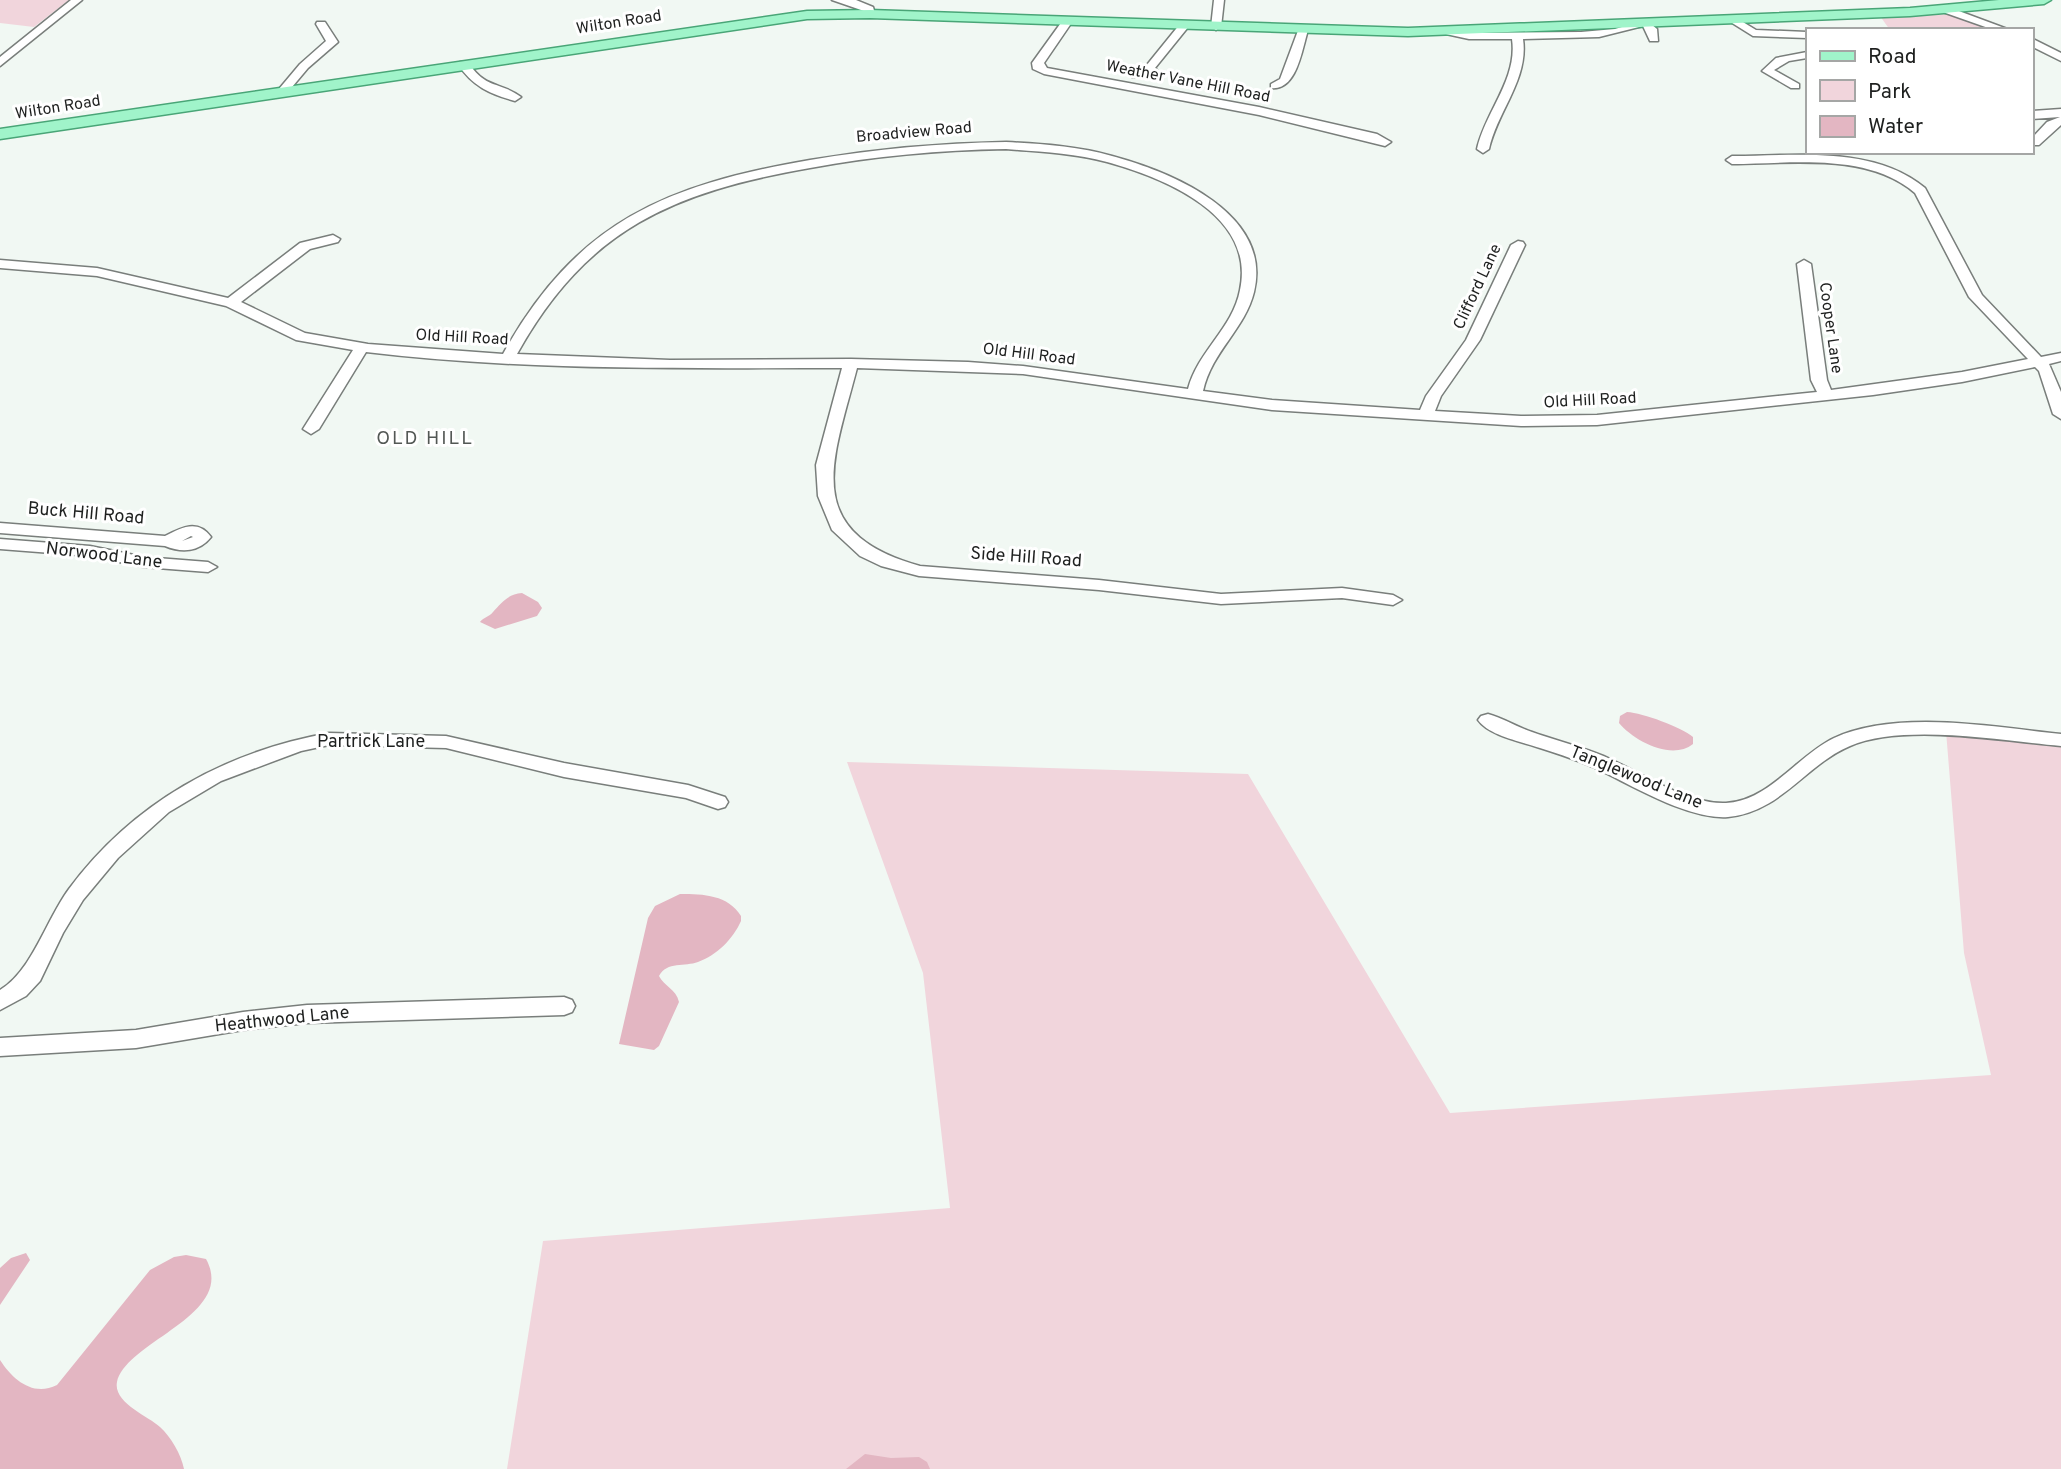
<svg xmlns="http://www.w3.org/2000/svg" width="2061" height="1469" font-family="Overpass,sans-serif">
<rect width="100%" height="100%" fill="#f1f8f3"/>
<!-- green -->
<path fill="#f1d5dc" d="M 0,0 L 69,0 L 34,27 L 0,23 Z
M 1949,14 L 1998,30 L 1890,30 L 1880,16 Z
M 1946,731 L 2061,738 L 2061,1469 L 507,1469 L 543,1241 L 950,1208 L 923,973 L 847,762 L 1248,774 L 1450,1113 L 1991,1075 L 1964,953 Z"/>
<!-- water -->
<path fill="#e3b6c2" d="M 522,593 L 538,602 L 542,608 L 537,616 L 495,629 L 480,622 C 484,617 489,617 493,612 C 501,603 508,594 522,593 Z
M 1627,712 C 1643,713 1681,727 1693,737 L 1693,744 C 1672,761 1634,741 1619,723 L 1620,716 Z
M 680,894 C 704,894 728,895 741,916 L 741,921 C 733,939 717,955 698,962 C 685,967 667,961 659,976 C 664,986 676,989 679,1002 L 659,1046 L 654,1050 L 619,1044 L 648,918 L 655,906 Z
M 26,1253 L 30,1260 L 0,1305 L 0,1268 L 11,1258 Z
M 186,1255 L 206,1259 C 237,1315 126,1341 117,1382 C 113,1403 148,1416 160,1427 C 171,1437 181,1454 184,1469 L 0,1469 L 0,1360 C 13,1380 33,1397 57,1385 L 150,1270 L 174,1257 Z
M 865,1454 L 891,1458 L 919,1457 L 927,1462 L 930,1469 L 846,1469 Z"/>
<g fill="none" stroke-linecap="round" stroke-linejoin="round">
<defs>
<path id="minor" d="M 71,0 L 82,0 L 0,66 L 0,57 Z
M 832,0 L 856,0 L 873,7 L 875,14 L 866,16 L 864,11 Z
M 1214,0 L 1224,0 L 1221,27 L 1216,30 L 1211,27 Z
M 1940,7 L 1948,7 L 2010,30 L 1994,30 L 1940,11 Z
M 1733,16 L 1756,30 L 1807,32 L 1807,38 L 1753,36 L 1729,21 L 1728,19 Z
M 1067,19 L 1072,22 L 1044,63 L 1047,68 L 1259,107 L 1377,134 L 1391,142 L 1385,146 L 1259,115 L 1044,74 L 1033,69 L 1032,63 L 1063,20 Z
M 1646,20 L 1657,29 L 1658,41 L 1650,41 L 1643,26 L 1599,37 L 1523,39 C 1529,79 1497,112 1489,149 L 1483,153 L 1477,149 C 1485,112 1518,79 1512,39 L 1469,39 L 1432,31 L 1437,28 L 1469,33 L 1581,32 L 1615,29 Z
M 317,22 L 325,22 L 338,42 L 308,68 L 287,93 L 279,93 L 279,89 L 300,64 L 326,41 L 316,24 Z
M 1180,24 L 1189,26 L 1155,68 L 1159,72 L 1155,79 L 1132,77 L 1130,75 L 1135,68 L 1146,66 Z
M 1299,28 L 1308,30 C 1302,49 1297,91 1271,88 L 1271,84 L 1280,79 Z
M 2031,38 L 2061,53 L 2061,61 L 2031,46 Z
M 1807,52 L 1807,58 L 1789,61 L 1774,70 L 1799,84 L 1799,88 L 1791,88 L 1762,71 L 1776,58 Z
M 460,62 L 468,62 C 486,90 500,81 521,97 L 515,101 C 490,94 472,86 458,64 Z
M 2061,109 L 2061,125 L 2039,145 L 2031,145 L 2031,139 L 2047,122 L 2060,117 L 2031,119 L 2031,111 Z
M 1006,142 C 1041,144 1077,146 1112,156 C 1171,172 1273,213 1254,292 C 1245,329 1212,351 1203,391 L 1272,400 L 1420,410 L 1426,396 L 1466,340 L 1511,245 L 1518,241 L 1523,242 L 1525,245 L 1480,340 L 1441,396 L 1435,411 L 1521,416 L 1597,415 L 1817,392 L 1811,380 L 1797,264 L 1804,260 L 1811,264 L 1827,380 L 1831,390 L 1962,372 L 2028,359 L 1969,297 L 1915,193 C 1867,152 1790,164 1732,164 L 1726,160 L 1732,156 C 1794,156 1874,145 1925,188 L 1982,295 L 2041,357 L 2061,353 L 2061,361 L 2049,364 L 2061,392 L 2061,419 L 2053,414 L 2039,371 L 2035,367 L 1962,382 L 1873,395 L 1597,425 L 1521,426 L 1272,410 L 1023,374 L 857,368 C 833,461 799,532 920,566 L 1099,580 L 1221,594 L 1342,588 L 1393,595 L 1402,600 L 1393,605 L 1342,598 L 1221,604 L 1099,590 L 919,576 L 881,566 L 860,556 L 832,530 L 818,496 L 816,465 L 842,368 C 684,368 524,371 366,352 L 319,429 L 311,434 L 303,429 L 353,350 L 296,340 L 226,306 L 97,276 L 0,268 L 0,260 L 97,268 L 228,298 L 300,243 L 333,235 L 340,239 L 338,242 L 310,249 L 241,302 L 305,333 L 368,344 L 503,354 C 577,221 666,185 810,160 C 875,149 940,143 1006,142 ZM 1006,149 C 1040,152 1074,153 1107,162 C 1165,178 1256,215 1240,290 C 1233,328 1198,351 1188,389 L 1023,366 L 968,362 L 851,359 L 670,360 L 517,354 C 587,228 674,192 810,168 C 875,156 940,150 1006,149 Z
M 0,523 L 165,536 C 182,527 198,519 211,537 C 199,552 182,553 165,546 L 0,533 ZM 191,536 L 193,537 L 182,541 Z
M 0,539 L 90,546 L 144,557 L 208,562 L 217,567 L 208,572 L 144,567 L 90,556 L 0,549 Z
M 1488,714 C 1503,718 1517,727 1532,732 C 1557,741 1583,747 1608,758 C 1641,773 1689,805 1726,803 C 1769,801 1798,755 1834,738 C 1897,709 1994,727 2061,734 L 2061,746 C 2003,741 1904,723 1850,746 C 1805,765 1781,812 1728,817 C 1688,820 1632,785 1595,768 C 1577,760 1559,754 1540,748 C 1523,742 1489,736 1478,720 L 1481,716 Z
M 329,733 L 446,736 L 564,763 L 688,785 L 725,797 L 728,802 L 725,807 L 718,809 L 686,798 L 564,777 L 446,748 L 329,745 L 301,751 L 221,781 L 169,812 L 118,858 L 83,900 L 63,933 L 40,981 L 26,996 L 0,1010 L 0,990 C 32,971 46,920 69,889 C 133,803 224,752 329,733 Z
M 564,997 L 572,1000 L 575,1006 L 572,1012 L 564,1015 L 307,1023 L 243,1030 L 136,1048 L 0,1056 L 0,1038 L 136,1030 L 243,1012 L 307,1005 Z"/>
<path id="major" d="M 1999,0 L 2051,0 L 2044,4 L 1910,16 L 1408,36 L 870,18 L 807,19 L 0,139 L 0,129 L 807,11 L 870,10 L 1408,28 L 1910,8 Z"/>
</defs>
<!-- minor casing -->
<use href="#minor" stroke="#797e7b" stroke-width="3"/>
<!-- major casing -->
<use href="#major" stroke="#49a577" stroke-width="3"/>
<!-- minor -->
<use href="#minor" fill="#fff" fill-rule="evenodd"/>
<!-- major -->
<use href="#major" fill="#a0f4ca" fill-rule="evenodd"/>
</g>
<g text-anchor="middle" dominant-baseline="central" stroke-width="6" stroke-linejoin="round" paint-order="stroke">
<!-- far-street labels -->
<g font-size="16" fill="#1e201f" stroke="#fff">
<text transform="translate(619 23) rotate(-9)">Wilton Road</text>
<text transform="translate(1188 82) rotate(11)">Weather Vane Hill Road</text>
<text transform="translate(58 108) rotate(-9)">Wilton Road</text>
<text transform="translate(914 133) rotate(-5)">Broadview Road</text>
<text transform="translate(1478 287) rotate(-65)">Clifford Lane</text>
<text transform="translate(1830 328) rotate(82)">Cooper Lane</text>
<text transform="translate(462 338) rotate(3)">Old Hill Road</text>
<text transform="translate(1029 355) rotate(7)">Old Hill Road</text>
<text transform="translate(1590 401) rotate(-3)">Old Hill Road</text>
</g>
<!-- street labels -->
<g font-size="18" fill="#1e201f" stroke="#fff">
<text transform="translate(86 514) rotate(5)">Buck Hill Road</text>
<text transform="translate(104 556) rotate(7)">Norwood Lane</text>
<text transform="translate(1026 558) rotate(4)">Side Hill Road</text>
<text x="371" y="742">Partrick Lane</text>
<text transform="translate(1636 778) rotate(22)">Tanglewood Lane</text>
<text transform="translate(282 1020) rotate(-6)">Heathwood Lane</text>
</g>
<!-- neighbourhood labels -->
<g font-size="19" letter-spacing="2" fill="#535855" stroke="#fff">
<text x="425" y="439">OLD HILL</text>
</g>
</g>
<!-- legend -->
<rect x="1806" y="28" width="228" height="126" fill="#ffffff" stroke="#a5a6a5" stroke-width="2"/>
<rect x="1820" y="51" width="35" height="10" fill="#a0f4ca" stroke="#a5a6a5" stroke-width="2"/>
<text x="1868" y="63" font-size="21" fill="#1e201f">Road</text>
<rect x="1820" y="80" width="35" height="21" fill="#f1d5dc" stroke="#a5a6a5" stroke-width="2"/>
<text x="1868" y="98" font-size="21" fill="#1e201f">Park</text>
<rect x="1820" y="116" width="35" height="21" fill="#e3b6c2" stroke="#a5a6a5" stroke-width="2"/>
<text x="1868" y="133" font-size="21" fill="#1e201f">Water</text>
</svg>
